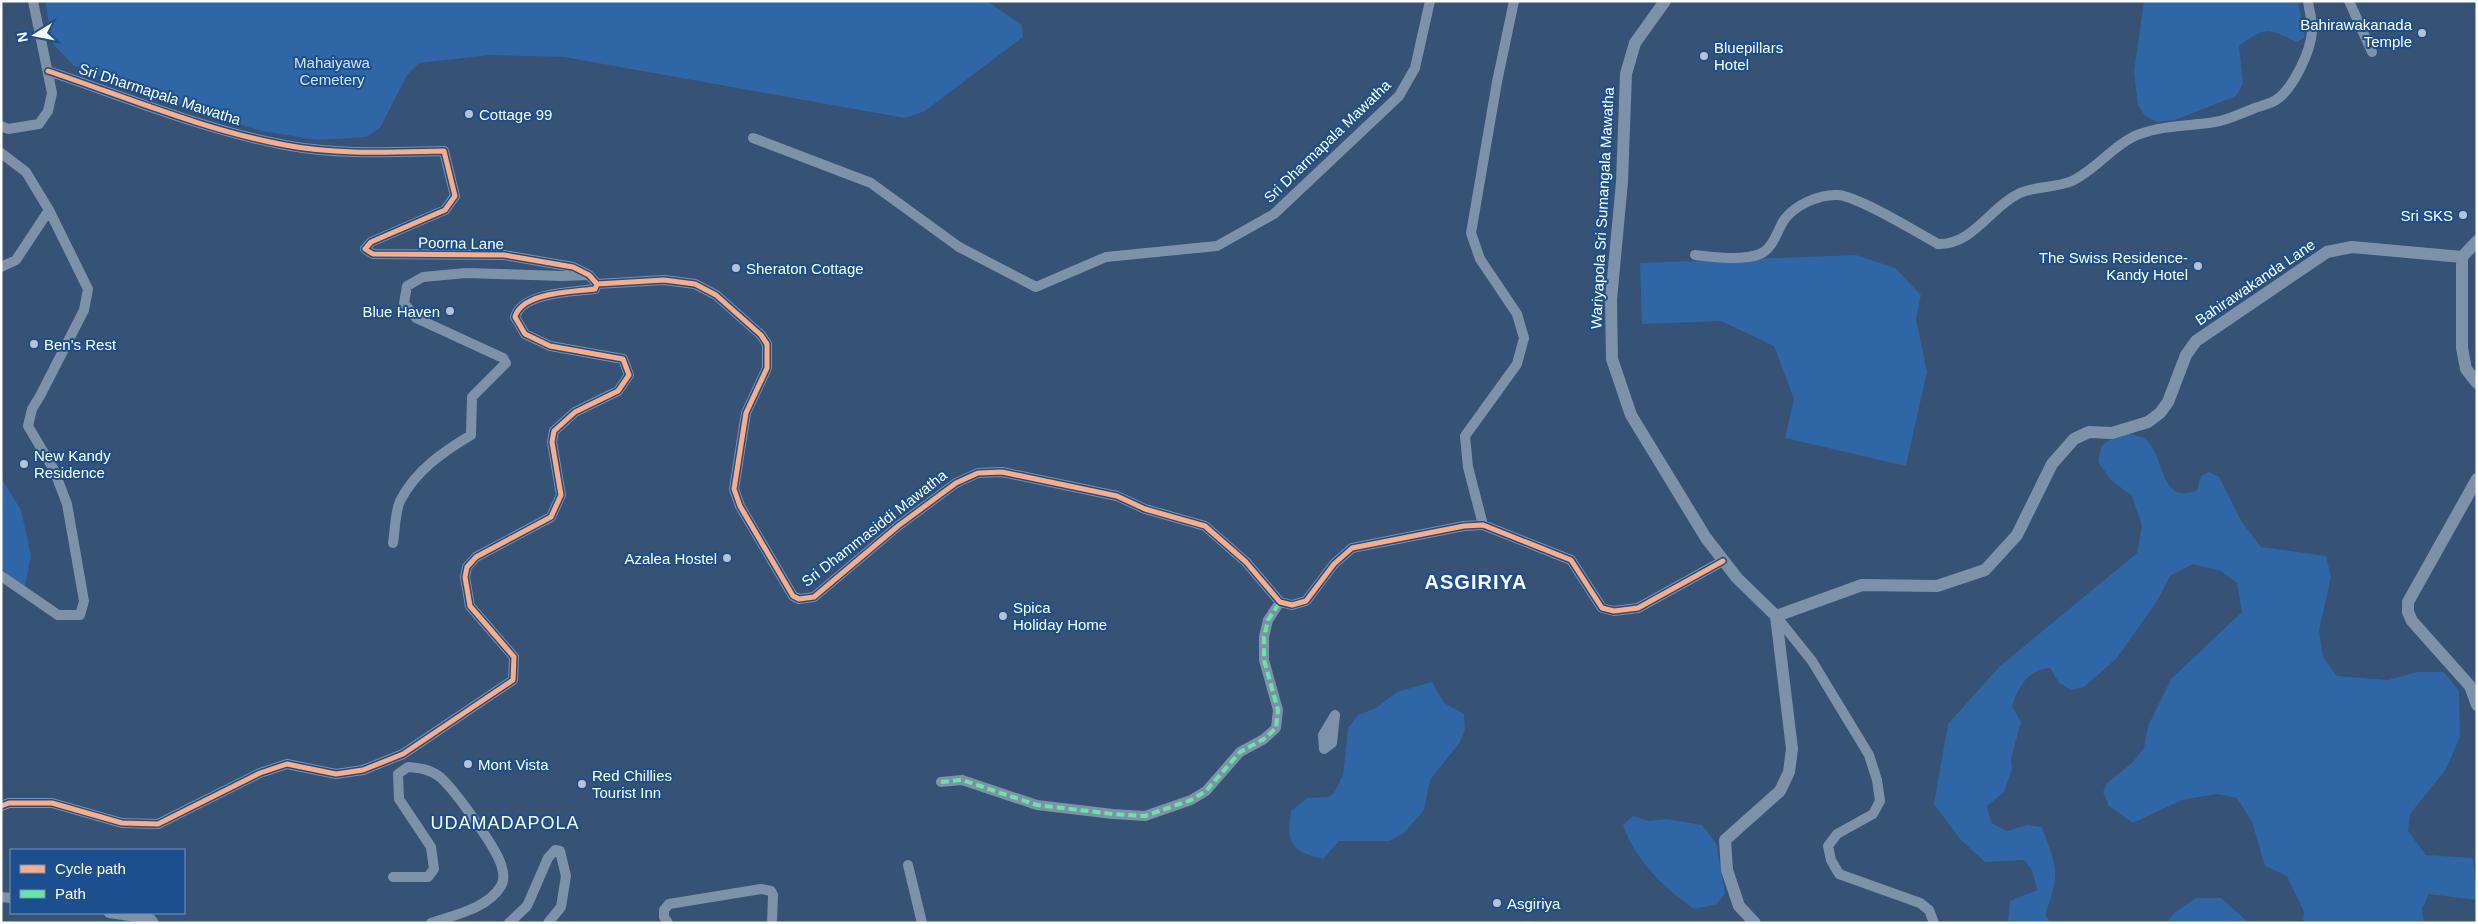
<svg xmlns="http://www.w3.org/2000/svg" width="2478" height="924" font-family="Helvetica,sans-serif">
<rect width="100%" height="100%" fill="#365274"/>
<!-- green -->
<path fill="#2f66a5" d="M 45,1 L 987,1 L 1022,25 L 1023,37 L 925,111 L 905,118 L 564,57 L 490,55 L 419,63 L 407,75 L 380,128 L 366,137 L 318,140 L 262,131 L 213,117 L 74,66 L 53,44 Z
M 2144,1 L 2298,1 L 2305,37 L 2297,42 C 2267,29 2267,25 2239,46 L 2243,84 L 2236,96 L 2175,120 L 2158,122 L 2145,116 L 2138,105 L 2134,72 Z
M 1856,255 L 1895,268 L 1921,295 L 1916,319 L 1927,372 L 1906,466 L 1785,438 L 1794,399 L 1774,346 L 1721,321 L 1642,324 L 1640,263 Z
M 2129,434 C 2133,435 2140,436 2144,438 C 2166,453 2158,507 2197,490 L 2201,476 L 2209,472 L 2219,477 L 2242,522 L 2261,547 L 2326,556 L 2331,577 L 2319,630 L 2323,657 L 2337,676 L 2388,680 L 2417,672 L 2444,672 L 2459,691 L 2460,737 L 2446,769 L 2410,814 L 2408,831 L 2426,855 L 2473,858 L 2477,900 L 2429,894 L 2422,909 L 2424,923 L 2303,923 L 2304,912 L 2287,876 L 2265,866 L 2252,822 L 2237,798 L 2217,794 L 2182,800 L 2133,823 L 2109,806 L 2103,792 L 2107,783 L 2132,763 L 2144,748 L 2148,726 L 2171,679 L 2242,612 L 2237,583 L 2221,571 L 2193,564 L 2170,576 L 2156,603 L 2116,659 L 2084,687 L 2071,690 L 2059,683 L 2050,668 C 2027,670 2019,687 2012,706 L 2021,722 L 2011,759 L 2012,769 L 2004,792 L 1987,806 L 1991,823 L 2007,831 L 2027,825 L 2042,827 C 2057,868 2061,872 2045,915 L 2051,923 L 2008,923 L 2010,901 L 2037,890 L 2032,870 L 2024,860 L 1985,862 L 1960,839 L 1934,804 L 1948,724 L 1999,667 L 2137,553 L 2142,526 L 2132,496 L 2111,480 L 2098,462 L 2102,445 L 2117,436 Z
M 1,472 L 3,481 L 21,510 L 31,555 L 25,588 L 1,570 Z
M 1432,682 L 1444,703 L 1464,714 L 1465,729 L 1460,742 L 1430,780 L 1424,810 L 1404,833 L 1389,841 L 1339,841 L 1323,859 C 1291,851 1286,844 1291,811 L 1307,798 L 1328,797 L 1334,793 L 1343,775 L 1348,728 L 1358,715 L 1376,708 L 1397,692 Z
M 1633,816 L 1649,821 L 1666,819 L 1702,825 L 1716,843 L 1725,893 L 1717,904 L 1694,909 C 1664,888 1635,860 1623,825 Z
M 2196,898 L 2221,898 L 2249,923 L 2166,923 L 2174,913 Z"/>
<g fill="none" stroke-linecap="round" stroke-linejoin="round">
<!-- minor -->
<path stroke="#7d92a8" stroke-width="10" d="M 2349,1 L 2372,52
M 1,126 L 8,129 L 39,124 L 48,111 L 52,93 L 33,1
M 753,138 L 871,183 L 959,247 L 1036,287 L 1106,257 L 1217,246 L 1274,214 L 1399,96 L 1415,68 L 1430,1
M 1,153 L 26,172 L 49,210 L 88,289 L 84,310 L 40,396 L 32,409 L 28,426 L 54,470 L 67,504 L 84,601 L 80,615 L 58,615 L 1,576
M 1695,255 C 1713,257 1742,261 1760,254 C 1773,249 1777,231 1784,220 C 1795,205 1819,194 1838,195 C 1858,196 1918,233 1938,244 C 1973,245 1990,207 2020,193 C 2036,186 2056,188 2072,181 C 2096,170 2116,142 2140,134 C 2164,125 2191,126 2215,122 C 2228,120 2242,113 2255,108 C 2261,106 2270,104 2276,100 C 2293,89 2311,51 2312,31 C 2313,22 2309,11 2308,1
M 1,267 L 16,260 L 49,210
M 597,284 L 664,280 L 695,284 L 716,295 L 761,335 L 767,344 L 767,368 L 746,413 L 734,489 L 740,506 L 793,596 L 799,599 L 814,597 L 898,526 L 956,483 L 978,473 L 1002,472 L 1117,496 L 1145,509 L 1205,526 L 1246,562 L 1280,602 L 1292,605 L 1306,601 L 1334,564 L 1352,548 L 1464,526 L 1483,525 L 1571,560 L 1602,608 L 1614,611 L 1638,608 L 1723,561
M 1483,525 L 1468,467 L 1465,436 L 1517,364 L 1524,338 L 1517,314 L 1480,259 L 1471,233 L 1497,82 L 1514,1
M 393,543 C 395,531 395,512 400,501 C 416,470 443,452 471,435 L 472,397 L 506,363 L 503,358 L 416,318 L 404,303 L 407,286 L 423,277 L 466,273 L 562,276 L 588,275
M 1776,616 L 1812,661 L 1869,755 L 1877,780 L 1880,801 L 1873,814 L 1837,834 L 1828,846 L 1831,860 L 1839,874 L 1920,903 L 1929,910 L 1934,923
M 1335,715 L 1332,743 L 1324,749 L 1323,735 Z
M 941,782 L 962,780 L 1037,805 L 1113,814 L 1145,816 L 1191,800 L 1206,791 L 1240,752 L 1264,739 L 1276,728 L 1278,710 L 1264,660 L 1264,637 L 1268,620 L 1280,602
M 1,806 L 9,803 L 52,803 L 122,823 L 158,824 L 260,773 L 287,764 L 336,774 L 363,770 L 403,754 L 513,680 L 514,657 L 470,606 L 465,577 L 467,567 L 476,557 L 551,517 L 561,495 L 552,442 L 554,431 L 575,412 L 618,391 L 629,375 L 623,359 L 550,346 L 525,334 L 515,317 C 522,292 573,292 595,289 L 597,284 L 589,275 L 573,267 L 504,255 L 373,254 L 365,249 L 371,242 L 445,210 L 455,196 L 444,151 C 391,152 337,155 285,145 C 204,130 126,97 48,71
M 908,865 L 922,923
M 393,877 L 428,877 L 434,869 L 431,847 L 399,799 L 398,774 L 408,767 C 419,768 430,769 440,777 C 455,790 489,839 498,857 C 502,865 506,878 501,886 C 487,909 454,915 431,923
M 1,897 L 11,898
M 109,913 L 151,919 L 154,923
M 509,923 L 527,906 L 548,858 L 555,850 L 560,851 L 566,876 L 561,907 L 548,923
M 668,923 L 664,917 L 664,910 L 669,904 L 761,889 L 771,891 L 773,895 L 772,923"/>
<!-- tertiary -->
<path stroke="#7d92a8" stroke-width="12" d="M 1665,1 L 1635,43 L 1626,74 L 1622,182 L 1611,300 L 1612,359 L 1631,415 L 1706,538 L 1737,578 L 1776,616
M 2462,257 L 2462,348 L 2466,369 L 2477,383
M 2462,257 L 2477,241
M 2477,479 L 2408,602 L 2408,612 L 2412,621 L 2470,686 L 2477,705
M 1776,616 L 1862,585 L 1937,586 L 1985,570 L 2017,535 L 2052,464 L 2074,439 L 2089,432 L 2112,433 L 2148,422 L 2160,413 L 2168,402 L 2186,355 L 2196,341 L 2327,252 L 2352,247 L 2462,257
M 1755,923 L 1739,906 L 1727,870 L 1725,840 L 1780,791 L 1789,772 L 1792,749 L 1776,616"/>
<!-- quiet -->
<path stroke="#66e7a1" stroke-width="4" stroke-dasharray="8 4" stroke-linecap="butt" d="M 941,782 L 962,780 L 1037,805 L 1113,814 L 1145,816 L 1191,800 L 1206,791 L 1240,752 L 1264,739 L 1276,728 L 1278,710 L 1264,660 L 1264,637 L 1268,620 L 1280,602"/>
<defs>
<path id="cycleway" d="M 597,284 L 664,280 L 695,284 L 716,295 L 761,335 L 767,344 L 767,368 L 746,413 L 734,489 L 740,506 L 793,596 L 799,599 L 814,597 L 898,526 L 956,483 L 978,473 L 1002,472 L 1117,496 L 1145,509 L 1205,526 L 1246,562 L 1280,602 L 1292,605 L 1306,601 L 1334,564 L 1352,548 L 1464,526 L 1483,525 L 1571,560 L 1602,608 L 1614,611 L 1638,608 L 1723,561
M 1,806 L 9,803 L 52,803 L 122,823 L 158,824 L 260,773 L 287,764 L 336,774 L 363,770 L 403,754 L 513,680 L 514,657 L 470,606 L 465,577 L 467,567 L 476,557 L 551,517 L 561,495 L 552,442 L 554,431 L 575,412 L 618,391 L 629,375 L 623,359 L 550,346 L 525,334 L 515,317 C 522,292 573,292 595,289 L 597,284 L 589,275 L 573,267 L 504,255 L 373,254 L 365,249 L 371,242 L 445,210 L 455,196 L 444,151 C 391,152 337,155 285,145 C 204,130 126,97 48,71"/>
</defs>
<!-- cycleway casing -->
<use href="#cycleway" stroke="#1b4f8f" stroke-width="8"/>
<!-- cycleway -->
<use href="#cycleway" stroke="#ffac80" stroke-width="5"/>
</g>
<!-- markers -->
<g fill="#b9c2ce" stroke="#1b4f8f" stroke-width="2">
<circle cx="2422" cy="33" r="5"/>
<circle cx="1704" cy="56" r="5"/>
<circle cx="469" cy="114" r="5"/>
<circle cx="2463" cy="215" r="5"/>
<circle cx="2198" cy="266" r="5"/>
<circle cx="736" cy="268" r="5"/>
<circle cx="450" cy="311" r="5"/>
<circle cx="34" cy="344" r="5"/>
<circle cx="24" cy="464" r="5"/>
<circle cx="727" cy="558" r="5"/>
<circle cx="1003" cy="616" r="5"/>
<circle cx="468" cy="764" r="5"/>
<circle cx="582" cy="784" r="5"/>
<circle cx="1497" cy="903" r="5"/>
</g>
<g text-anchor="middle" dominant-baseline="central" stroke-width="4" stroke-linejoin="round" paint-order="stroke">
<!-- poi labels -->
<g font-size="15" fill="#fff" stroke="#1b4f8f" text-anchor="start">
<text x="2412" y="24" text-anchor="end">Bahirawakanada<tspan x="2412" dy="17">Temple</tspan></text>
<text x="1714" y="47">Bluepillars<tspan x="1714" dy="17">Hotel</tspan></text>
<text x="479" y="114">Cottage 99</text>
<text x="2453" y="215" text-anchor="end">Sri SKS</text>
<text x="2188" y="257" text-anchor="end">The Swiss Residence-<tspan x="2188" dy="17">Kandy Hotel</tspan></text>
<text x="746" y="268">Sheraton Cottage</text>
<text x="440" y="311" text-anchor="end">Blue Haven</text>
<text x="44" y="344">Ben's Rest</text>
<text x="34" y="455">New Kandy<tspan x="34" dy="17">Residence</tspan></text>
<text x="717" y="558" text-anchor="end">Azalea Hostel</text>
<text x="1013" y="607">Spica<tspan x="1013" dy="17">Holiday Home</tspan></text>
<text x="478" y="764">Mont Vista</text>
<text x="592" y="775">Red Chillies<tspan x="592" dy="17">Tourist Inn</tspan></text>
<text x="1507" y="903">Asgiriya</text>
</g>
<!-- park labels -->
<g font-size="15" fill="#cfe3fa" stroke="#1b4f8f">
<text x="332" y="62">Mahaiyawa<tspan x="332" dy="17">Cemetery</tspan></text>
</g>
<!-- street labels -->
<g font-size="15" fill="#fff" stroke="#1b4f8f">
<text transform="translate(160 94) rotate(18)">Sri Dharmapala Mawatha</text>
<text transform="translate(1327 141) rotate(-44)">Sri Dharmapala Mawatha</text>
<text transform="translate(1602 208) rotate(-87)">Wariyapola Sri Sumangala Mawatha</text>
<text transform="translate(461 243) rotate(1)">Poorna Lane</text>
<text transform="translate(2255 282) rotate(-34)">Bahirawakanda Lane</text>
<text transform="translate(874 528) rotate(-38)">Sri Dhammasiddi Mawatha</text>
</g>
<!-- quarter labels -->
<g font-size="18" letter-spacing="1" fill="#fff" stroke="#1b4f8f">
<text x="505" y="823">UDAMADAPOLA</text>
</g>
<!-- district labels -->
<g font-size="20" font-weight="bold" letter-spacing="1" fill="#fff" stroke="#1b4f8f">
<text x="1476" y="582">ASGIRIYA</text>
</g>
</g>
<!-- border -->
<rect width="2478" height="924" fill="none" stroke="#ffffff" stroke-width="5"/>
<!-- legend -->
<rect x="10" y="849" width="175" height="65" fill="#1b4f8f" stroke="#7695bc"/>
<rect x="20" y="865" width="25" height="8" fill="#ffac80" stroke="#7695bc"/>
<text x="55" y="874" font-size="15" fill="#ffffff">Cycle path</text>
<rect x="20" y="890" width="25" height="8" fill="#66e7a1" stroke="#7695bc"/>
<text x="55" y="899" font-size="15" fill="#ffffff">Path</text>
<!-- north arrow -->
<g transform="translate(35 35) rotate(260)" stroke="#1b4f8f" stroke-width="4" paint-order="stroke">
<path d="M0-4L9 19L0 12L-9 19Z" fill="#ffffff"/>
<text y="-8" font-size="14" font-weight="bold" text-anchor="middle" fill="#ffffff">N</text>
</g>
</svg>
